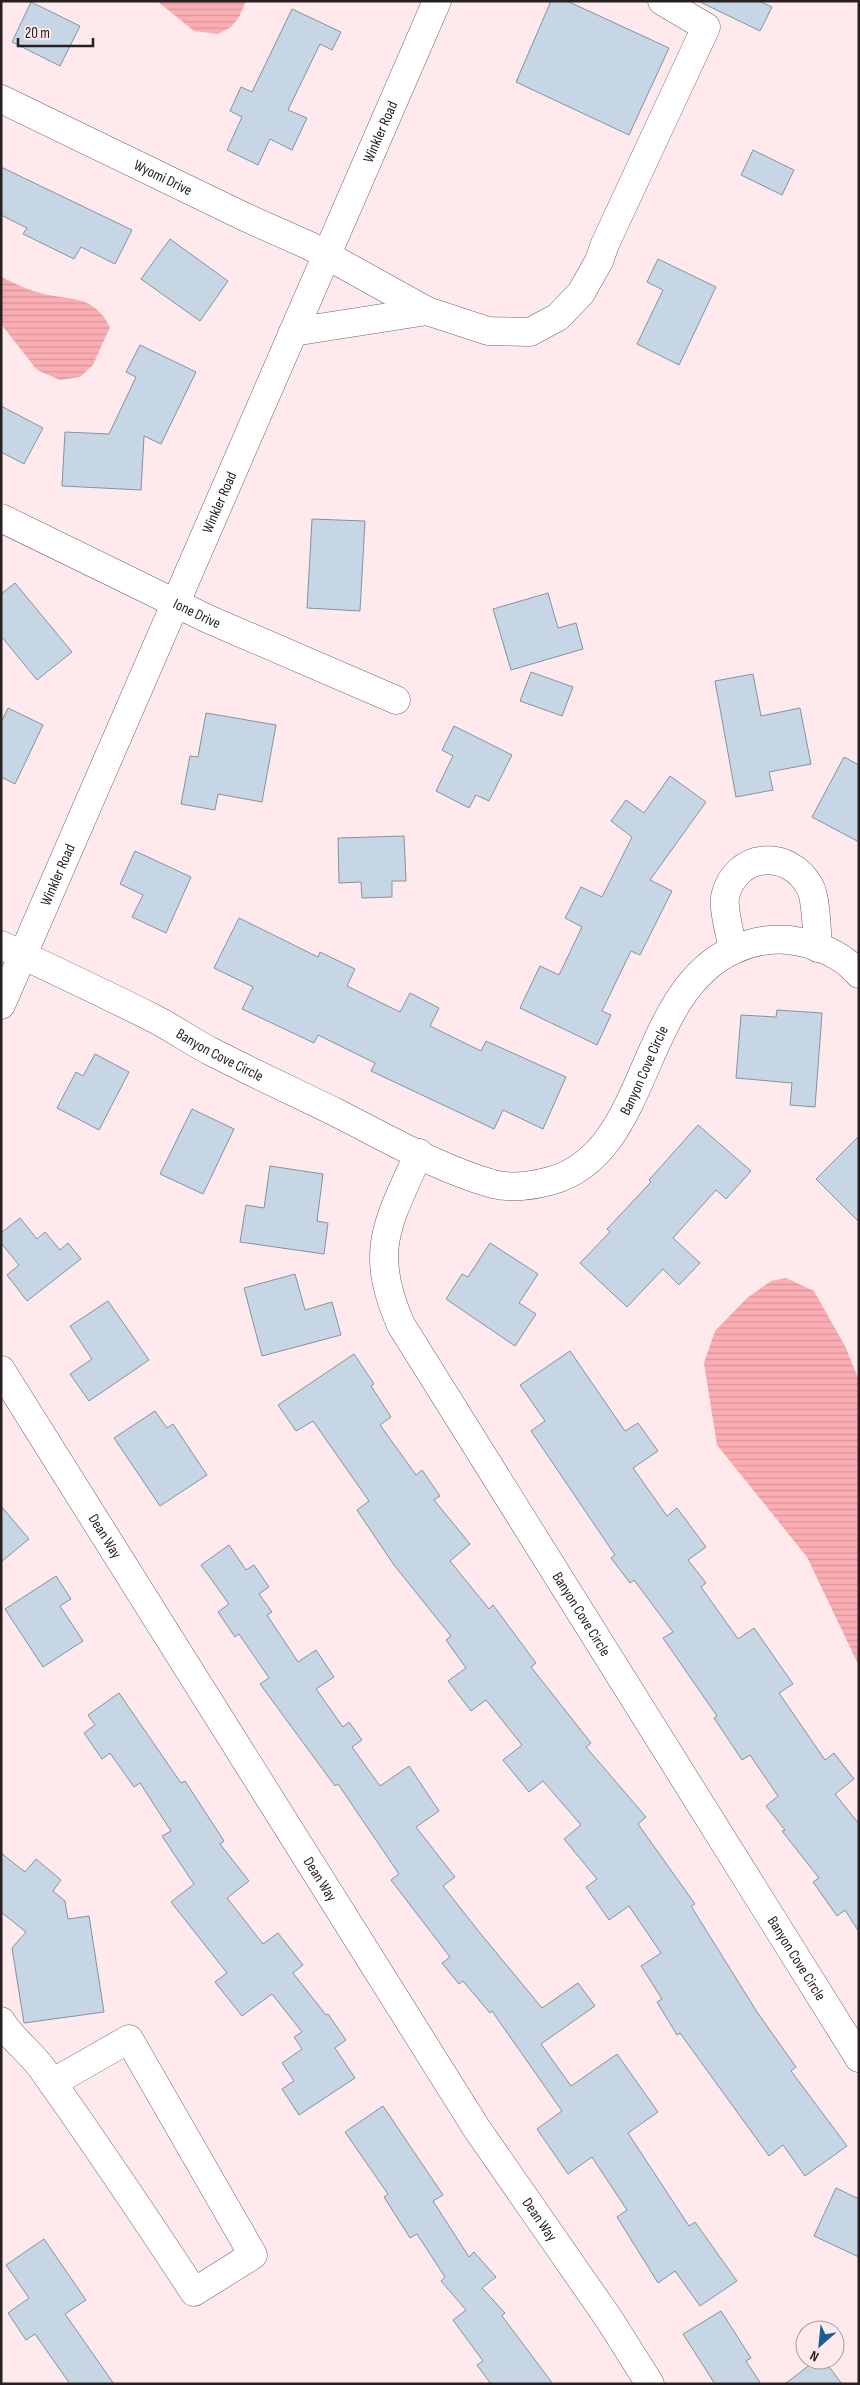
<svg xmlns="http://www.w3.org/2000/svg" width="860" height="2385" font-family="'Sofia Sans Condensed',sans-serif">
<defs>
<pattern id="water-rules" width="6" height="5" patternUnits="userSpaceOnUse" patternTransform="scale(1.25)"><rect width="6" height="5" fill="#fbadb4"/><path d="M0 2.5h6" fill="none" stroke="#d7959a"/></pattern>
</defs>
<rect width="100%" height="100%" fill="#feeaec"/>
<!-- water -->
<path fill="url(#water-rules)" d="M 157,1 L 246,1 L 239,17 L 231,27 L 218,34 L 194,31 Z
M 1,277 C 13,282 25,289 37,292 C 69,302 92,292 110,327 L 93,365 L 80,377 L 60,380 L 37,370 L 1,324 Z
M 786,1278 L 814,1291 L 846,1348 L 859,1381 L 859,1666 L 807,1557 L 717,1445 L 704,1363 L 715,1331 L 747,1298 L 771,1281 Z"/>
<!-- building -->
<path fill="#c7d6e5" stroke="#8492a0" d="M 551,1 L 567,1 L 669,48 L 629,135 L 516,82 Z
M 698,1 L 759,1 L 772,7 L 760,31 Z
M 31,2 L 80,26 L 60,66 L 12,42 Z
M 292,9 L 341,32 L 332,50 L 320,44 L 288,110 L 307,118 L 292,150 L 270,139 L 258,165 L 227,150 L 242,117 L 230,111 L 241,87 L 252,92 Z
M 753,150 L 794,170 L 782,195 L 741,175 Z
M 1,167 L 132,230 L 115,264 L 81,247 L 74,259 L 23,234 L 27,228 L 1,215 Z
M 170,239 L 228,281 L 200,321 L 141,279 Z
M 658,259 L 716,287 L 679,365 L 637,344 L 663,290 L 647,282 Z
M 140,345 L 196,372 L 161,444 L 144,436 L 141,490 L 62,486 L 65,432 L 109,434 L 136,377 L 126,372 Z
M 1,406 L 43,428 L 24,464 L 1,452 Z
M 312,519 L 365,521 L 360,611 L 307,608 Z
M 15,583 L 72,652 L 37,680 L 1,636 L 1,594 Z
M 548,593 L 558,628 L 576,623 L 583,649 L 511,670 L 493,609 Z
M 531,672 L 573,687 L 562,716 L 520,701 Z
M 753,674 L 761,716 L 800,708 L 811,764 L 769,772 L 773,790 L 736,797 L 715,681 Z
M 8,708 L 43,725 L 15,784 L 1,777 L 1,723 Z
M 206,713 L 276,725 L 262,802 L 218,794 L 215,810 L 181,804 L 190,756 L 198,757 Z
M 454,726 L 512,755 L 489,801 L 476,795 L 469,808 L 436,791 L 453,756 L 442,750 Z
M 844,757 L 859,765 L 859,842 L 812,817 Z
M 670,776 L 706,802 L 650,880 L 672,891 L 640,955 L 631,951 L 602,1011 L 611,1015 L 597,1045 L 520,1008 L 540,966 L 559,975 L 582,927 L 565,918 L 581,887 L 602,897 L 632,837 L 611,821 L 626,800 L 644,813 Z
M 404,836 L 406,881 L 392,881 L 392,897 L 362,898 L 361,882 L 339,883 L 338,838 Z
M 135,851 L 191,877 L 166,933 L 132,917 L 143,895 L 120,884 Z
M 239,918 L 318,957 L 320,952 L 355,969 L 347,986 L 400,1012 L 410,993 L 439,1008 L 430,1026 L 481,1051 L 486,1041 L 566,1077 L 543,1129 L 503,1110 L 494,1129 L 371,1071 L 375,1063 L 318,1035 L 314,1043 L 242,1009 L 253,987 L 214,968 Z
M 777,1010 L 822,1013 L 815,1107 L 790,1105 L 792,1083 L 736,1078 L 741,1015 L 776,1017 Z
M 95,1054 L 129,1072 L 99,1130 L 57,1108 L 76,1072 L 83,1076 Z
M 192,1109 L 234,1129 L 203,1194 L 160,1174 Z
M 698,1125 L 751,1171 L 726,1199 L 716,1190 L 673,1238 L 700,1263 L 679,1285 L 663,1269 L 627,1307 L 580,1263 L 610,1232 L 607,1229 L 651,1182 L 649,1180 Z
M 859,1136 L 859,1222 L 816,1179 Z
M 270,1166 L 323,1174 L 317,1221 L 328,1223 L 324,1254 L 240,1242 L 246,1205 L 264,1208 Z
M 20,1218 L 37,1239 L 45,1232 L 60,1250 L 68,1243 L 81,1259 L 27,1301 L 7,1275 L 19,1265 L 1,1243 L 1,1233 Z
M 490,1243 L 538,1274 L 519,1303 L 536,1314 L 515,1346 L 446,1299 L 462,1274 L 468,1277 Z
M 295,1274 L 305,1310 L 332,1302 L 341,1335 L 262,1356 L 244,1288 Z
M 108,1301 L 149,1360 L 89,1401 L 70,1374 L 92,1359 L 70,1326 Z
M 570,1351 L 625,1431 L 638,1423 L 658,1451 L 633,1468 L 667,1516 L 677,1508 L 706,1547 L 688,1560 L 706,1583 L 701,1587 L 738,1639 L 754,1628 L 793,1684 L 779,1693 L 825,1760 L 834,1753 L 854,1779 L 835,1794 L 859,1824 L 859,1932 L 845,1910 L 837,1916 L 813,1882 L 819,1878 L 782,1831 L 785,1830 L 766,1806 L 778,1796 L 750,1755 L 742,1760 L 714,1718 L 717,1716 L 663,1638 L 673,1632 L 634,1580 L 630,1583 L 611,1558 L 615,1555 L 531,1431 L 545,1421 L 520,1385 Z
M 354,1354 L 374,1384 L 371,1386 L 391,1417 L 380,1425 L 416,1475 L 422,1470 L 440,1496 L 434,1500 L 470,1544 L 450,1561 L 489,1609 L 493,1605 L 536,1663 L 531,1667 L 591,1743 L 586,1747 L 646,1817 L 638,1824 L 695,1904 L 691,1906 L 757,2012 L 796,2067 L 791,2071 L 847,2146 L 805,2176 L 783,2145 L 769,2156 L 680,2033 L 677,2035 L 657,2002 L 662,1999 L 641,1966 L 661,1953 L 629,1906 L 609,1920 L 586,1887 L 597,1879 L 564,1839 L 581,1825 L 543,1781 L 529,1792 L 503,1760 L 522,1745 L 486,1700 L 471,1711 L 448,1681 L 466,1668 L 446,1640 L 451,1636 L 394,1565 L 357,1510 L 369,1501 L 313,1421 L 296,1431 L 278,1405 Z
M 155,1411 L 167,1428 L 173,1424 L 207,1475 L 160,1506 L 114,1438 Z
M 1,1506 L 29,1539 L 1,1562 Z
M 229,1545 L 246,1570 L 254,1565 L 269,1587 L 259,1594 L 272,1612 L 267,1615 L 298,1662 L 316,1650 L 334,1677 L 316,1689 L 343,1727 L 349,1722 L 362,1740 L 352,1747 L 380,1786 L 409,1766 L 439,1811 L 416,1827 L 455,1877 L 443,1886 L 480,1933 L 542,2008 L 578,1983 L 595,2006 L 541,2044 L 571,2086 L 617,2054 L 658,2112 L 628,2133 L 689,2226 L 695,2222 L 737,2281 L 700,2306 L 675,2271 L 658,2283 L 617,2217 L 627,2210 L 592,2157 L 568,2174 L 537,2129 L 562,2111 L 492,2011 L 490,2013 L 463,1981 L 459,1984 L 442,1963 L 450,1957 L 391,1880 L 399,1874 L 338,1784 L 335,1786 L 260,1684 L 269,1678 L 239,1634 L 235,1637 L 218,1612 L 229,1604 L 201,1565 Z
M 56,1576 L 71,1599 L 60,1606 L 83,1641 L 43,1667 L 5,1609 Z
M 119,1693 L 181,1783 L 185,1781 L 224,1841 L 220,1844 L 249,1881 L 227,1898 L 263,1944 L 278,1933 L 303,1965 L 293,1973 L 326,2015 L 328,2014 L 346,2040 L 335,2048 L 355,2078 L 299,2115 L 282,2089 L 294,2081 L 282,2063 L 302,2049 L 294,2037 L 302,2032 L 272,1994 L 242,2016 L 215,1982 L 227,1973 L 171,1902 L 194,1884 L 162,1836 L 171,1831 L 140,1783 L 134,1787 L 110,1753 L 102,1759 L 84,1733 L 95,1725 L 88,1715 Z
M 1,1853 L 25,1872 L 36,1859 L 61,1880 L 53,1891 L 65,1901 L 68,1919 L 89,1916 L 104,2012 L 24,2023 L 12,1948 L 26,1932 L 1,1912 Z
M 383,2106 L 443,2195 L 433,2201 L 469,2257 L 474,2252 L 496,2277 L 482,2288 L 505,2313 L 502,2316 L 553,2384 L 491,2384 L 477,2365 L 483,2361 L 453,2320 L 466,2310 L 441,2281 L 445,2277 L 417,2234 L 410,2238 L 384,2197 L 388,2194 L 345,2132 Z
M 836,2188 L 859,2199 L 859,2257 L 814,2236 Z
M 44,2239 L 86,2300 L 65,2314 L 114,2384 L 70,2384 L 35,2334 L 26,2340 L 8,2313 L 29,2298 L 6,2265 Z
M 721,2311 L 751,2358 L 746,2361 L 761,2384 L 715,2384 L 683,2334 Z
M 816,2360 L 824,2360 L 842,2384 L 785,2384 Z"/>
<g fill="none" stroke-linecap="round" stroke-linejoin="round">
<defs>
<g id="minor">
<path id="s1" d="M 1,99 L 247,218 L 310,246 L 427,311 L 488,331 L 530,332 L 558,317 L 581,293 L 599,261 L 605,244 L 706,27 L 662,1"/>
<path d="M 293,332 L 427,311"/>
<path id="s2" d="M 1,518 L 208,619 L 396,700"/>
<path id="s3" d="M 1,945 C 52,969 103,993 153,1018 C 173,1028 192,1042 212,1052 C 253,1073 294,1092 335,1112 C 385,1137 439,1169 493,1184 C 512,1189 531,1186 550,1181 C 651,1154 637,995 733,950 C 751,942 770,938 789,940 C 814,943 842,954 859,974"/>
<path d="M 733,950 C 731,937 723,910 725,897 C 735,852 789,848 810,887 C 816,897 817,934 818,948"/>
<path id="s4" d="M 1,1005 L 437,1"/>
<path id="s5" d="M 419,1153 C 388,1223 368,1250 401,1325 L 859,2058"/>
<path id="s6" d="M 1,1370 L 477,2129 L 609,2319 L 650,2384"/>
<path d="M 1,2021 C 12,2039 29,2051 41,2067 C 94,2141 144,2216 194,2292 L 253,2255 L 129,2039 L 52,2083"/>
</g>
</defs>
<!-- minor casing -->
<use href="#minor" stroke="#756162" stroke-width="29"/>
<!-- minor -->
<use href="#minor" stroke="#fff" stroke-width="28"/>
</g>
<g text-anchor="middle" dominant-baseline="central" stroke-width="5" stroke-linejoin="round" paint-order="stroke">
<!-- street labels -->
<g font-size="15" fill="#282020" stroke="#feeaec">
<text stroke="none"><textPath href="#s4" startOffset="952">Winkler Road</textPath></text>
<text stroke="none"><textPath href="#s1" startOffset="180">Wyomi Drive</textPath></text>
<text stroke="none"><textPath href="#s4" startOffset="548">Winkler Road</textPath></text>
<text stroke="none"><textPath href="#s2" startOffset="218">Ione Drive</textPath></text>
<text stroke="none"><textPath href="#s4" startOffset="142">Winkler Road</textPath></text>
<text stroke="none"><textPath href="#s3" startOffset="245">Banyon Cove Circle</textPath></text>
<text stroke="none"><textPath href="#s3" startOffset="756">Banyon Cove Circle</textPath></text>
<text stroke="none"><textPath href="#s6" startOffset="196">Dean Way</textPath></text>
<text stroke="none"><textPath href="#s5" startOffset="522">Banyon Cove Circle</textPath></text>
<text stroke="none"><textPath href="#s6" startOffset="601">Dean Way</textPath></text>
<text stroke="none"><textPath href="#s5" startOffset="928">Banyon Cove Circle</textPath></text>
<text stroke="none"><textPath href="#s6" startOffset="1006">Dean Way</textPath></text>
</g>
</g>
<!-- border -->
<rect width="860" height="2385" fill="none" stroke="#282020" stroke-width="5"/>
<!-- north arrow -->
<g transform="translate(820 2345) rotate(207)"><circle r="24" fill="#feeaec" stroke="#a8999a"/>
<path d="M0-4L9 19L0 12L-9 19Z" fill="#1c5e93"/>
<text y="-8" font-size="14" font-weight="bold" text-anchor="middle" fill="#282020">N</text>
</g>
<!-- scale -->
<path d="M18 38v8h75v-8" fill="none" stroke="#282020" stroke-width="2.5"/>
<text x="25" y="38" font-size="15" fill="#282020" stroke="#feeaec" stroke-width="4" paint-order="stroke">20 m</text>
</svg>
